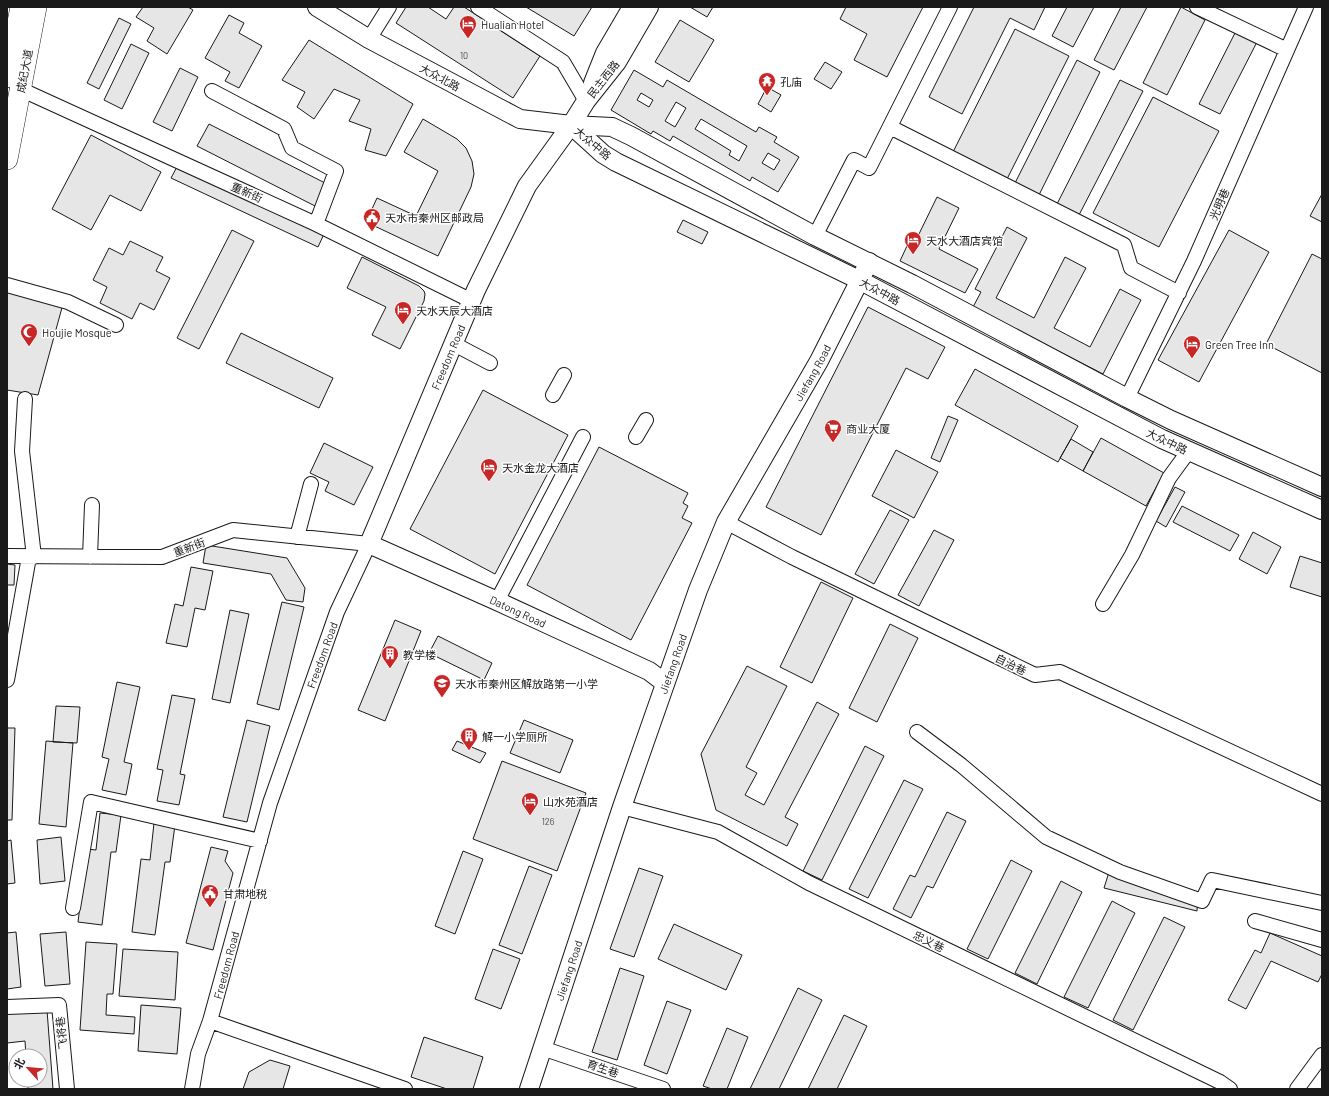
<svg xmlns="http://www.w3.org/2000/svg" width="1329" height="1096" font-family="Barlow,'Noto Sans SC',sans-serif">
<rect width="100%" height="100%" fill="#fff"/>
<!-- building -->
<path fill="#e6e6e6" stroke="#1a1a1a" fill-rule="evenodd" d="M 143,7 L 188,7 L 193,10 L 167,54 L 147,41 L 154,28 L 136,17 Z
M 406,7 L 428,7 L 446,19 L 454,7 L 464,7 L 540,56 L 513,98 L 396,23 Z
M 526,7 L 592,7 L 574,36 Z
M 690,7 L 713,7 L 707,17 Z
M 846,7 L 923,7 L 887,77 L 854,60 L 867,34 L 840,19 Z
M 974,7 L 1045,7 L 1034,30 L 1010,18 L 962,114 L 929,97 Z
M 1067,7 L 1094,7 L 1073,47 L 1052,36 Z
M 1121,7 L 1147,7 L 1114,70 L 1094,60 Z
M 1181,7 L 1205,20 L 1167,95 L 1143,83 Z
M 229,15 L 244,23 L 239,33 L 262,46 L 239,88 L 225,81 L 230,72 L 205,58 Z
M 119,18 L 131,24 L 99,89 L 87,83 Z
M 680,20 L 714,40 L 689,82 L 655,62 Z
M 1015,29 L 1069,56 L 1006,181 L 952,154 Z
M 1236,31 L 1257,42 L 1220,114 L 1199,104 Z
M 309,40 L 413,104 L 386,156 L 365,150 L 371,129 L 349,121 L 360,100 L 334,89 L 314,119 L 297,107 L 305,92 L 282,80 Z
M 131,44 L 149,53 L 122,109 L 104,100 Z
M 1077,60 L 1100,72 L 1038,197 L 1014,185 Z
M 825,62 L 842,72 L 831,89 L 814,79 Z
M 180,68 L 198,77 L 172,131 L 153,122 Z
M 634,70 L 663,87 L 667,80 L 756,132 L 759,127 L 777,137 L 774,142 L 799,157 L 778,192 L 752,177 L 750,181 L 673,136 L 670,141 L 653,131 L 651,134 L 611,110 ZM 641,93 L 653,100 L 649,107 L 637,100 ZM 676,102 L 686,108 L 675,127 L 665,121 ZM 701,119 L 747,146 L 739,161 L 729,155 L 731,151 L 695,129 ZM 768,153 L 780,160 L 774,170 L 762,163 Z
M 1120,80 L 1143,91 L 1079,215 L 1057,204 Z
M 767,87 L 781,95 L 771,112 L 758,104 Z
M 1153,97 L 1219,131 L 1159,247 L 1093,213 Z
M 423,119 L 457,139 L 466,148 L 472,161 L 474,174 L 471,187 L 438,256 L 366,222 L 377,198 L 416,216 L 438,171 L 404,152 Z
M 209,124 L 327,184 L 315,206 L 197,146 Z
M 91,135 L 161,172 L 141,211 L 110,195 L 91,230 L 52,209 Z
M 178,165 L 324,234 L 318,247 L 171,178 Z
M 1322,194 L 1322,222 L 1310,216 Z
M 937,197 L 959,208 L 939,249 L 978,269 L 965,293 L 900,261 L 913,233 L 918,236 Z
M 683,220 L 708,232 L 702,244 L 677,232 Z
M 1007,227 L 1027,238 L 996,298 L 1034,318 L 1065,257 L 1086,268 L 1054,328 L 1090,347 L 1120,289 L 1141,300 L 1103,374 L 973,307 L 981,292 L 975,289 Z
M 232,230 L 254,241 L 199,349 L 177,338 Z
M 1229,230 L 1269,252 L 1199,382 L 1158,360 Z
M 130,241 L 163,257 L 156,271 L 170,278 L 154,310 L 140,303 L 132,319 L 100,303 L 107,287 L 93,280 L 109,248 L 123,255 Z
M 1312,254 L 1322,259 L 1322,373 L 1266,344 Z
M 362,257 L 419,286 L 424,291 L 425,294 L 424,301 L 400,349 L 372,335 L 386,307 L 347,288 Z
M 7,288 L 63,304 L 38,395 L 7,390 Z
M 868,307 L 945,347 L 928,379 L 906,368 L 821,535 L 766,507 Z
M 241,333 L 333,378 L 319,408 L 226,363 Z
M 975,369 L 1078,426 L 1058,462 L 955,405 Z
M 483,390 L 568,435 L 495,574 L 410,529 Z
M 948,416 L 958,420 L 940,462 L 931,458 Z
M 1101,438 L 1164,473 L 1146,506 L 1083,471 Z
M 1071,439 L 1093,452 L 1083,471 L 1060,458 Z
M 324,443 L 373,467 L 354,505 L 325,491 L 329,482 L 310,473 Z
M 599,447 L 688,493 L 683,503 L 688,506 L 682,518 L 692,523 L 631,640 L 527,585 Z
M 896,450 L 938,472 L 914,518 L 872,496 Z
M 1175,487 L 1185,492 L 1166,527 L 1156,521 Z
M 1182,506 L 1239,535 L 1230,551 L 1173,522 Z
M 890,510 L 909,520 L 874,584 L 855,574 Z
M 934,530 L 954,540 L 919,606 L 898,595 Z
M 1253,532 L 1281,547 L 1267,574 L 1239,559 Z
M 206,545 L 287,558 L 305,588 L 303,602 L 286,600 L 271,574 L 203,563 Z
M 1300,556 L 1322,563 L 1322,597 L 1290,587 Z
M 7,564 L 15,565 L 14,585 L 7,585 Z
M 191,567 L 213,571 L 205,610 L 195,608 L 187,647 L 166,643 L 175,604 L 183,606 Z
M 821,582 L 853,598 L 812,683 L 780,667 Z
M 282,602 L 304,607 L 279,710 L 257,704 Z
M 230,610 L 249,614 L 230,703 L 212,699 Z
M 395,620 L 421,631 L 385,721 L 358,710 Z
M 890,624 L 918,638 L 877,722 L 849,708 Z
M 438,636 L 492,663 L 484,680 L 429,653 Z
M 747,666 L 787,686 L 746,767 L 757,773 L 745,795 L 764,805 L 817,702 L 839,714 L 785,817 L 798,824 L 787,846 L 716,810 L 701,754 Z
M 117,682 L 140,687 L 124,762 L 132,764 L 126,795 L 102,790 L 109,759 L 102,757 Z
M 172,695 L 195,699 L 180,774 L 185,775 L 179,805 L 157,801 L 163,770 L 157,769 Z
M 56,706 L 80,707 L 77,743 L 53,742 Z
M 247,720 L 270,726 L 247,822 L 223,817 Z
M 524,720 L 573,740 L 560,773 L 510,753 Z
M 7,728 L 15,728 L 12,820 L 7,820 Z
M 46,741 L 73,743 L 66,827 L 39,824 Z
M 457,741 L 486,753 L 480,763 L 452,750 Z
M 865,746 L 884,756 L 822,880 L 803,871 Z
M 502,761 L 586,793 L 557,871 L 473,839 Z
M 904,780 L 923,789 L 868,898 L 849,889 Z
M 947,812 L 966,821 L 933,888 L 927,886 L 911,918 L 893,909 L 910,875 L 915,877 Z
M 100,813 L 121,815 L 116,852 L 111,852 L 102,925 L 78,922 L 87,849 L 96,850 Z
M 154,823 L 175,825 L 170,862 L 165,862 L 155,935 L 132,932 L 141,859 L 150,860 Z
M 61,837 L 65,881 L 40,884 L 37,840 Z
M 11,840 L 15,883 L 7,884 L 7,841 Z
M 211,847 L 228,851 L 225,861 L 233,873 L 213,950 L 186,943 Z
M 463,851 L 483,859 L 455,934 L 435,926 Z
M 1011,860 L 1032,871 L 988,959 L 967,949 Z
M 529,866 L 552,875 L 522,954 L 499,945 Z
M 639,868 L 663,876 L 634,957 L 610,949 Z
M 1109,872 L 1198,892 L 1197,911 L 1104,888 Z
M 1061,881 L 1082,892 L 1037,984 L 1015,973 Z
M 1112,901 L 1135,913 L 1088,1008 L 1064,997 Z
M 1164,917 L 1185,927 L 1133,1030 L 1113,1020 Z
M 674,924 L 742,955 L 726,990 L 658,959 Z
M 16,932 L 21,987 L 7,989 L 7,933 Z
M 66,932 L 70,984 L 45,986 L 40,934 Z
M 1270,933 L 1322,956 L 1322,974 L 1318,982 L 1271,961 L 1246,1009 L 1228,1000 L 1255,950 L 1261,953 Z
M 86,942 L 117,944 L 113,994 L 107,994 L 106,1015 L 135,1017 L 134,1034 L 80,1030 Z
M 123,949 L 178,952 L 175,1000 L 119,996 Z
M 493,949 L 520,959 L 501,1009 L 475,999 Z
M 620,968 L 644,976 L 617,1060 L 592,1052 Z
M 798,988 L 822,1000 L 779,1089 L 750,1089 Z
M 667,1001 L 691,1010 L 667,1074 L 644,1065 Z
M 141,1005 L 181,1008 L 177,1054 L 138,1051 Z
M 47,1010 L 53,1089 L 28,1089 L 28,1080 L 40,1080 L 40,1056 L 26,1056 L 25,1041 L 7,1043 L 7,1013 Z
M 844,1015 L 867,1026 L 837,1089 L 808,1089 Z
M 727,1028 L 748,1037 L 727,1089 L 712,1089 L 703,1086 Z
M 424,1037 L 483,1057 L 473,1089 L 447,1089 L 411,1077 Z
M 270,1060 L 290,1066 L 283,1089 L 243,1089 L 249,1072 Z"/>
<g fill="none" stroke-linecap="round" stroke-linejoin="round">
<defs>
<path id="minor" d="M 478,7 L 563,62 L 586,101
M 1197,7 L 1287,50
M 369,39 L 389,7
M 20,89 L 316,224 L 472,301
M 212,91 L 284,129 L 292,148 L 336,171 L 316,224
M 890,127 L 1124,245 L 1131,268 L 1179,293
M 815,236 L 854,160 L 869,168 L 950,7
M 7,285 L 68,302 L 116,325
M 454,344 L 490,363
M 553,395 L 564,375
M 1127,398 L 1194,261 L 1306,7
M 25,399 L 22,451 L 34,557
M 636,437 L 646,420
M 726,522 L 792,557 L 1035,675 L 1060,672 L 1322,794
M 297,537 L 311,484
M 7,556 L 162,557 L 233,530 L 369,544 L 337,612 L 270,803 L 210,1021 L 198,1054 L 192,1089
M 90,557 L 92,505
M 497,601 L 583,437
M 1103,604 L 1132,555 L 1169,478 L 1188,452
M 7,680 L 29,557
M 917,732 L 961,765 L 1046,837 L 1120,872 L 1202,901 L 1212,880 L 1322,903
M 622,807 L 718,832 L 809,883 L 1220,1082 L 1230,1089
M 73,908 L 91,802 L 260,841
M 1255,921 L 1322,940
M 7,1007 L 59,1005 L 67,1089
M 210,1021 L 405,1089
M 542,1048 L 663,1089
M 1297,1089 L 1322,1055"/>
<g id="major">
<path d="M 317,7 L 369,39 L 520,119 L 571,125 L 612,127 L 631,136 L 815,236 L 912,284 L 1127,398 L 1171,420 L 1322,487"/>
<path id="s1" d="M 649,7 L 617,62 L 586,101 L 571,125 L 527,186 L 476,290 L 369,544 L 497,601 L 649,671 L 665,683"/>
<path d="M 593,83 L 605,53 L 632,7"/>
<path d="M 571,125 L 603,154 L 616,162 L 859,280 L 1162,439 L 1322,510"/>
<path id="s2" d="M 529,1089 L 622,807 L 698,590 L 726,522 L 819,361 L 869,262"/>
</g>
<path id="highway" d="M 7,77 L 21,7
M 7,159 L 36,7"/>
</defs>
<!-- minor casing -->
<use href="#minor" stroke="#1a1a1a" stroke-width="16"/>
<!-- major casing -->
<use href="#major" stroke="#1a1a1a" stroke-width="20"/>
<!-- highway casing -->
<use href="#highway" stroke="#1a1a1a" stroke-width="22"/>
<!-- minor -->
<use href="#minor" stroke="#fff" stroke-width="14"/>
<!-- major -->
<use href="#major" stroke="#fff" stroke-width="18"/>
<!-- highway -->
<use href="#highway" stroke="#fff" stroke-width="21"/>
</g>
<!-- icons -->
<defs>
<symbol id="hotel-pin" viewBox="-11 -11 22 30"><path d="M0 17L-7.5 6A9.5 9.5 0 1 1 7.5 6Z" fill="#c62828" stroke="#fff"/><path d="M-6-4.5h1.5V1H6V5H4.5V3h-9V5H-6ZM-4 0a1.8 1.8 0 1 1 3.6 0ZM.5 0V-2.5h3Q6-2.5 6 0Z" fill="#fff"/></symbol>
<symbol id="temple-pin" viewBox="-11 -11 22 30"><path d="M0 17L-7.5 6A9.5 9.5 0 1 1 7.5 6Z" fill="#c62828" stroke="#fff"/><path d="M0-6L5-2H3V0L6.5 2.5H4V6H1.5V3h-3V6H-4V2.5H-6.5L-3 0V-2H-5Z" fill="#fff"/></symbol>
<symbol id="civic-pin" viewBox="-11 -11 22 30"><path d="M0 17L-7.5 6A9.5 9.5 0 1 1 7.5 6Z" fill="#c62828" stroke="#fff"/><path d="M-.6-6.5H3V-4.5H.6V-3L4-1V1h2V6H-6V1h2V-1L-.6-3ZM-1.2 2.5V6h2.4V2.5Z" fill="#fff"/></symbol>
<symbol id="mosque-pin" viewBox="-11 -11 22 30"><path d="M0 17L-7.5 6A9.5 9.5 0 1 1 7.5 6Z" fill="#c62828" stroke="#fff"/><path d="M3.5-4.9A6 6 0 1 0 3.5 4.9A5 5 0 1 1 3.5-4.9Z" fill="#fff"/></symbol>
<symbol id="supermarket-pin" viewBox="-11 -11 22 30"><path d="M0 17L-7.5 6A9.5 9.5 0 1 1 7.5 6Z" fill="#c62828" stroke="#fff"/><path d="M-6-5.5h2.5l.6 2H6L4.5 2H-2.5L-4.4-4H-6ZM-1.5 3.2a1.3 1.3 0 1 0 .1 0ZM3 3.2a1.3 1.3 0 1 0 .1 0Z" fill="#fff"/></symbol>
<symbol id="building-pin" viewBox="-11 -11 22 30"><path d="M0 17L-7.5 6A9.5 9.5 0 1 1 7.5 6Z" fill="#c62828" stroke="#fff"/><path d="M-4-6H4V6H1V3H-1V6H-4ZM-2.5-4.3h1.7v1.8h-1.7ZM.8-4.3h1.7v1.8H.8ZM-2.5-1h1.7V.8h-1.7ZM.8-1h1.7V.8H.8Z" fill="#fff"/></symbol>
<symbol id="school-pin" viewBox="-11 -11 22 30"><path d="M0 17L-7.5 6A9.5 9.5 0 1 1 7.5 6Z" fill="#c62828" stroke="#fff"/><path d="M0-5L7-2L0 1L-7-2ZM-4 1L0 2.5L4 1V4Q0 6-4 4Z" fill="#fff"/></symbol>
</defs>
<g fill-rule="evenodd">
<use href="#hotel-pin" x="458" y="14" width="20" height="27"/>
<use href="#temple-pin" x="757" y="71" width="20" height="27"/>
<use href="#civic-pin" x="362" y="207" width="20" height="27"/>
<use href="#hotel-pin" x="903" y="230" width="20" height="27"/>
<use href="#hotel-pin" x="393" y="300" width="20" height="27"/>
<use href="#mosque-pin" x="19" y="322" width="20" height="27"/>
<use href="#hotel-pin" x="1182" y="334" width="20" height="27"/>
<use href="#supermarket-pin" x="823" y="418" width="20" height="27"/>
<use href="#hotel-pin" x="479" y="457" width="20" height="27"/>
<use href="#building-pin" x="380" y="644" width="20" height="27"/>
<use href="#school-pin" x="432" y="673" width="20" height="27"/>
<use href="#building-pin" x="459" y="726" width="20" height="27"/>
<use href="#hotel-pin" x="520" y="791" width="20" height="27"/>
<use href="#civic-pin" x="200" y="883" width="20" height="27"/>
</g>
<g text-anchor="middle" dominant-baseline="central" stroke-width="3" stroke-linejoin="round" paint-order="stroke">
<!-- number labels -->
<g font-size="9" fill="#4d4d4d">
<text x="464" y="55">10</text>
<text x="548" y="821">126</text>
</g>
<!-- poi labels -->
<g font-size="11" fill="#1a1a1a" stroke="#fff" text-anchor="start">
<text x="481" y="24">Hualian Hotel</text>
<text x="780" y="81">孔庙</text>
<text x="385" y="217">天水市秦州区邮政局</text>
<text x="926" y="240">天水大酒店宾馆</text>
<text x="416" y="310">天水天辰大酒店</text>
<text x="42" y="332">Houjie Mosque</text>
<text x="1205" y="344">Green Tree Inn</text>
<text x="846" y="428">商业大厦</text>
<text x="502" y="467">天水金龙大酒店</text>
<text x="403" y="654">教学楼</text>
<text x="455" y="683">天水市秦州区解放路第一小学</text>
<text x="482" y="736">解一小学厕所</text>
<text x="543" y="801">山水苑酒店</text>
<text x="223" y="893">甘肃地税</text>
</g>
<!-- street labels -->
<g font-size="11" fill="#1a1a1a" stroke="#fff">
<text transform="translate(24 71) rotate(-79)">成纪大道</text>
<text transform="translate(440 77) rotate(28)">大众北路</text>
<text transform="translate(603 79) rotate(-52)">民主西路</text>
<text transform="translate(593 143) rotate(40)">大众中路</text>
<text transform="translate(247 192) rotate(24)">重新街</text>
<text transform="translate(1219 204) rotate(-66)">光明巷</text>
<text transform="translate(880 291) rotate(28)">大众中路</text>
<text transform="translate(448 357) rotate(-67)">Freedom Road</text>
<text stroke="none"><textPath href="#s2" startOffset="773">Jiefang Road</textPath></text>
<text transform="translate(1167 441) rotate(26)">大众中路</text>
<text transform="translate(189 547) rotate(-21)">重新街</text>
<text stroke="none"><textPath href="#s1" startOffset="772">Datong Road</textPath></text>
<text transform="translate(322 655) rotate(-70)">Freedom Road</text>
<text stroke="none"><textPath href="#s2" startOffset="449">Jiefang Road</textPath></text>
<text transform="translate(1011 664) rotate(26)">自治巷</text>
<text transform="translate(929 941) rotate(26)">忠义巷</text>
<text transform="translate(226 965) rotate(-75)">Freedom Road</text>
<text stroke="none"><textPath href="#s2" startOffset="125">Jiefang Road</textPath></text>
<text transform="translate(61 1033) rotate(-96)">飞将巷</text>
<text transform="translate(603 1068) rotate(19)">育生巷</text>
</g>
</g>
<!-- border -->
<rect width="1329" height="1096" fill="none" stroke="#1a1a1a" stroke-width="16"/>
<!-- north arrow -->
<g transform="translate(28 1068) rotate(297)"><circle r="19" fill="#ffffff" stroke="#a3a3a3"/>
<path d="M0-3L7 15L0 10L-7 15Z" fill="#c62828"/>
<text y="-6" font-size="11" font-weight="bold" text-anchor="middle" fill="#1a1a1a">北</text>
</g>
</svg>
